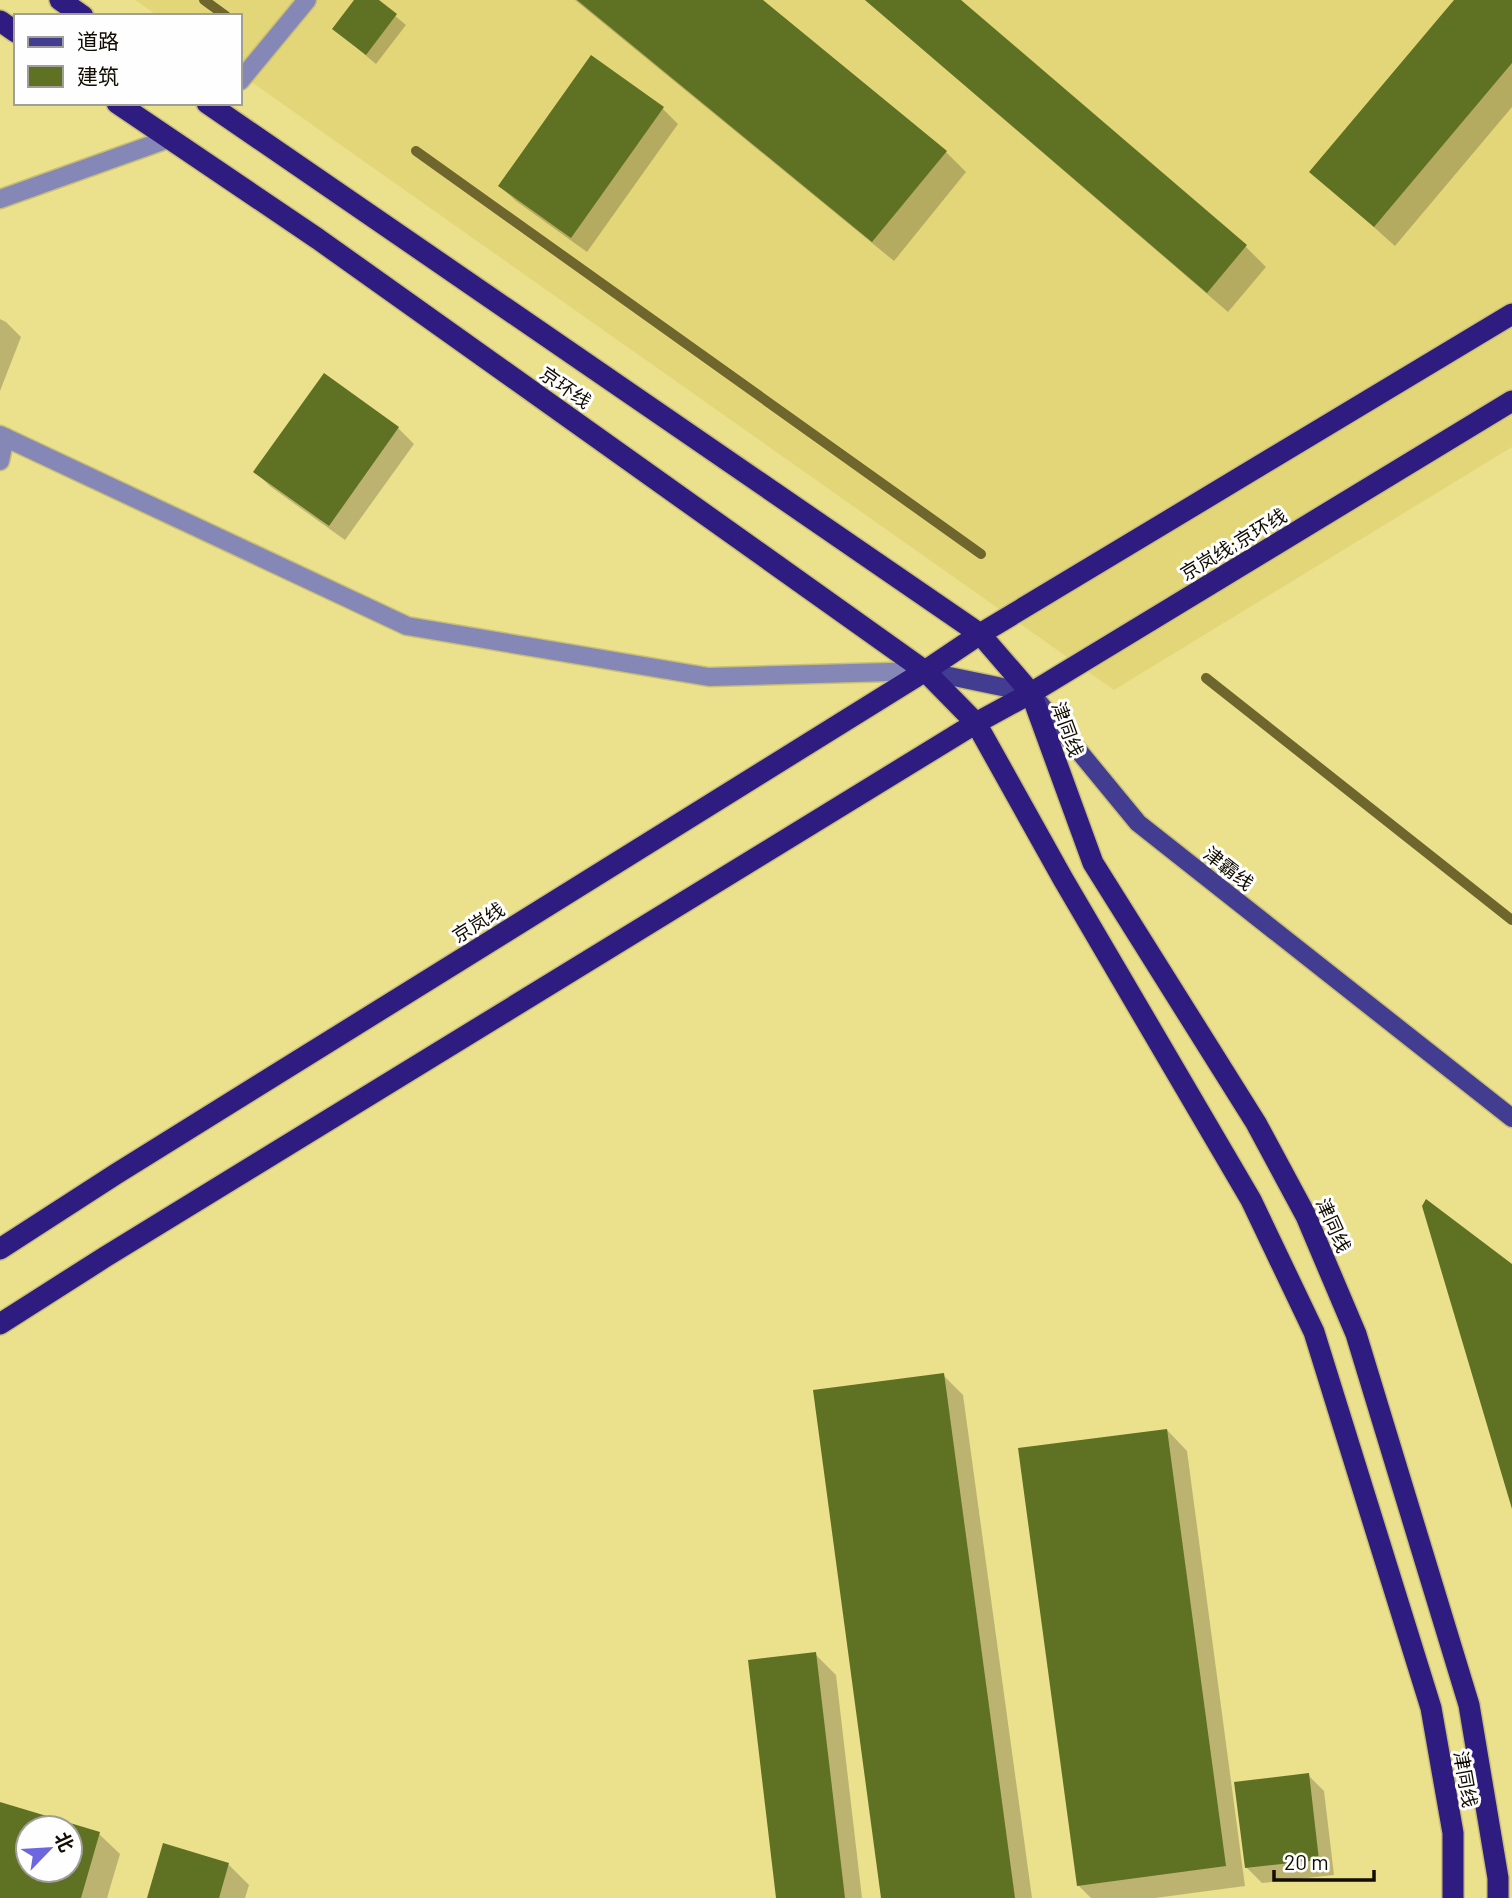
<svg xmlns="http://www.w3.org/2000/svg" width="1512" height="1898" font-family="Barlow,'Noto Sans SC',sans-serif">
<rect width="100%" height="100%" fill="#ebe08c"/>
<!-- built -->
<path fill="#e3d679" d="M 135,0 L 1512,0 L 1512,447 L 1114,690 L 240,74 L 240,16 L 158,16 Z"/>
<!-- shadow -->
<path fill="#0003" fill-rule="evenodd" d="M 356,0 L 376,0 L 406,25 L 376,64 L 334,29 Z
M 575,0 L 760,0 L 946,152 L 966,172 L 894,261 Z
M 865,0 L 958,0 L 1246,247 L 1266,267 L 1228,312 Z
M 1456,0 L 1512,0 L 1512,107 L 1395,246 L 1312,172 Z
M 592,57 L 663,109 L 678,124 L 587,252 L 516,201 L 500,186 Z
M 0,319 L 6,322 L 21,337 L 0,391 Z
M 324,375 L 398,428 L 414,444 L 345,540 L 271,487 L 255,472 Z
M 943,1375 L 963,1395 L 1032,1898 L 883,1898 Z
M 1167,1430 L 1187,1451 L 1245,1886 L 1155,1898 L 1091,1898 L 1078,1885 Z
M 815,1654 L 836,1675 L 862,1898 L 778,1898 Z
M 1308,1775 L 1324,1791 L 1334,1875 L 1262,1883 L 1246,1867 Z
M 0,1804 L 99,1834 L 120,1854 L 107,1898 L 0,1898 ZM 28,1828 L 70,1828 L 70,1870 L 28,1870 Z
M 229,1865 L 249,1885 L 245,1898 L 149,1898 Z"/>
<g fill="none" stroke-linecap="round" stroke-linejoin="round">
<!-- stream -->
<path stroke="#6f662e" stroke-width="10" d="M 204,0 L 226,16
M 416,151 L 981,554
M 1206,678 L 1512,920"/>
</g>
<!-- building -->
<path fill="#5f7123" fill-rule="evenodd" d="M 354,0 L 379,0 L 397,14 L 366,55 L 332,29 Z
M 577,0 L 763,0 L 947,151 L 872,242 Z
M 865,0 L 961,0 L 1247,245 L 1207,293 Z
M 1454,0 L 1512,0 L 1512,63 L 1374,227 L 1309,172 Z
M 591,55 L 664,107 L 571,238 L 498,186 Z
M 324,373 L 399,427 L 329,526 L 253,472 Z
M 1426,1199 L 1512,1264 L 1512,1509 L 1422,1206 Z
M 944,1373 L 1015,1898 L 881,1898 L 813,1390 Z
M 1167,1429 L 1226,1866 L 1077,1886 L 1018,1448 Z
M 816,1652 L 845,1898 L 776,1898 L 748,1660 Z
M 1309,1773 L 1319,1860 L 1245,1868 L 1234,1782 Z
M 0,1802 L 100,1832 L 81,1898 L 0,1898 ZM 28,1828 L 70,1828 L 70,1870 L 28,1870 Z
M 163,1843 L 229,1863 L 219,1898 L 147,1898 Z"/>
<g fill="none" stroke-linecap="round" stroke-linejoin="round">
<defs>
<path id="street" d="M 240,81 L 307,0
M 0,199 L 168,139
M 0,435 L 407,626 L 709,677 L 925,671
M 0,461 L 5,437"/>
<path id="primary" d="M 925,671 L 1031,693 L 1138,823 L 1512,1118"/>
<path id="highway" d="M 60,0 L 83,16
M 0,21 L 16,32
M 117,103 L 318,239 L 925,671 L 976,723 L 1063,879 L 1251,1200 L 1314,1332 L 1431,1708 L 1453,1833 L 1453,1898
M 207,103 L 980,634 L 1031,693 L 1093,863 L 1256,1123 L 1306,1216 L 1356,1334 L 1469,1705 L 1498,1878 L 1498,1898
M 0,1249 L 116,1174 L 925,671 L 980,634 L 1512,314
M 0,1324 L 105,1257 L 976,723 L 1031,693 L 1512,401"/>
</defs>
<!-- street casing -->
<use href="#street" stroke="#c8be76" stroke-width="21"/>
<!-- primary casing -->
<use href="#primary" stroke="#c8be76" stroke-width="21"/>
<!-- highway casing -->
<use href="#highway" stroke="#c8be76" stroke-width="24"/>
<!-- street -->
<use href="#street" stroke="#8588b7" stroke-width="18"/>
<!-- primary -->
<use href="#primary" stroke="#423d91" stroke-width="18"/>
<!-- highway -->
<use href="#highway" stroke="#2e1c81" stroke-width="21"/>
</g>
<g text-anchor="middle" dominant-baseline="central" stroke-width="6" stroke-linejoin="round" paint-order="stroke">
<!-- street labels -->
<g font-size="19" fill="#110d00" stroke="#fefefe">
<text transform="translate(566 387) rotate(35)">京环线</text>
<text transform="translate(1233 544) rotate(-31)">京岚线;京环线</text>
<text transform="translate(1068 729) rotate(70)">津同线</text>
<text transform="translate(1229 868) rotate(38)">津霸线</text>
<text transform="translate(478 922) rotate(-32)">京岚线</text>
<text transform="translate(1334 1225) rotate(66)">津同线</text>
<text transform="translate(1466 1779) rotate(80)">津同线</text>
</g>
</g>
<!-- legend -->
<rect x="14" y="14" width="228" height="91" fill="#fefefe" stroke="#9f9e98" stroke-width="2"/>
<rect x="28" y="37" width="35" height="10" fill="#423d91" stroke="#9f9e98" stroke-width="2"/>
<text x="77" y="49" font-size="21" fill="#110d00">道路</text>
<rect x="28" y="66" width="35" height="21" fill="#5f7123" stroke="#9f9e98" stroke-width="2"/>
<text x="77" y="84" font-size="21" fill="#110d00">建筑</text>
<!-- north arrow -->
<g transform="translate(49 1849) rotate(65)"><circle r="33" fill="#fefefe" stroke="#9f9e98" stroke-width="2"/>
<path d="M0-5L12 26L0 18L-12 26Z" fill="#6c66e0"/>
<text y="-10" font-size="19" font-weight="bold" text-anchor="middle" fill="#110d00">北</text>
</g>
<!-- scale -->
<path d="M1274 1870v10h100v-10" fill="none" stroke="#110d00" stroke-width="3.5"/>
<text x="1284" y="1870" font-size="21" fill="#110d00" stroke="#fefefe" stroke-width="5" paint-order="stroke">20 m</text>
</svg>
